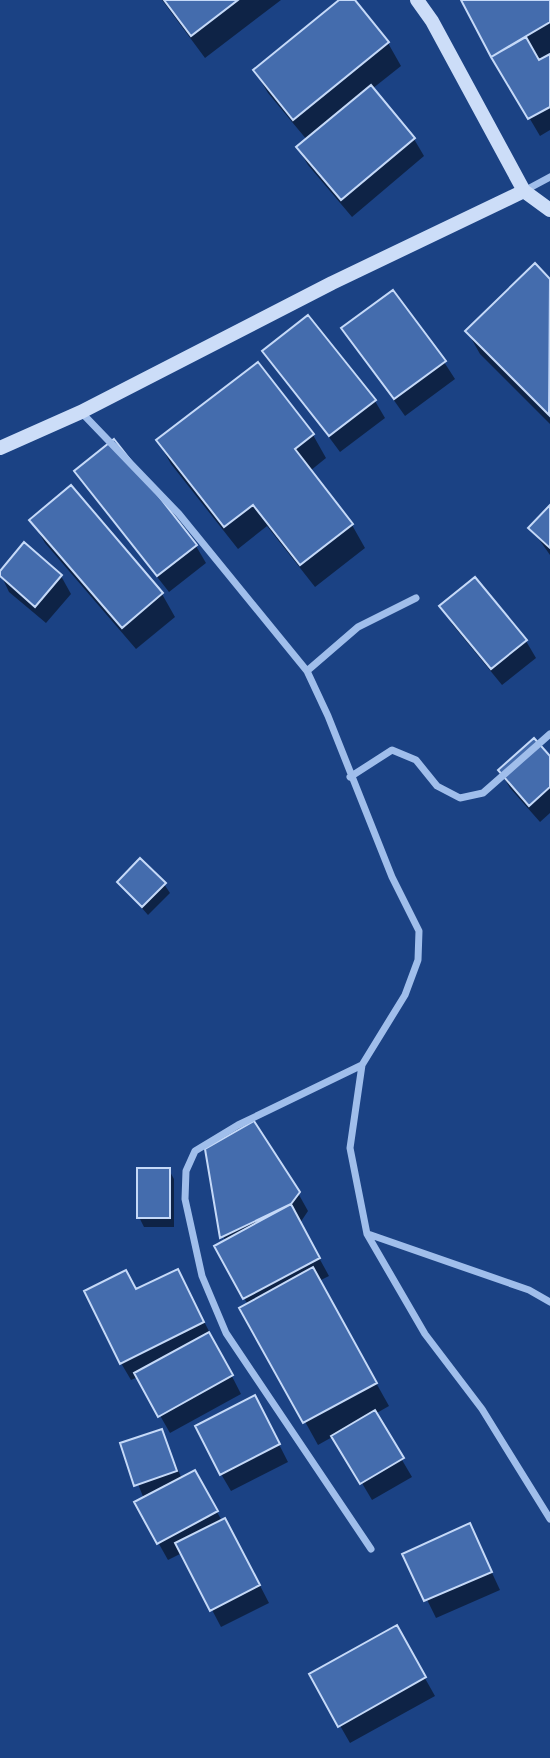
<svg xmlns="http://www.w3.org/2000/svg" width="550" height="1758" font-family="'Golos Text',sans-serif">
<rect width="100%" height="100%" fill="#1b4284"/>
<!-- shadow -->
<path fill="#0007" d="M 162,0 L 281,0 L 205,58 Z
M 342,0 L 353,0 L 388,43 L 401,66 L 372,89 L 414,139 L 424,156 L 352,217 L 308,165 L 298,148 L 307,140 L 268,93 L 255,71 Z
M 463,0 L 550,0 L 550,130 L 540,136 L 475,26 L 477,24 Z
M 535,266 L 550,281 L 550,424 L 480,354 L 467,331 Z
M 308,317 L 375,401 L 385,418 L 340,452 L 265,351 Z
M 343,328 L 444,362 L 455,379 L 405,416 Z
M 313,435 L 326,458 L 310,471 L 352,525 L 365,548 L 315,587 L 267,526 L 238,549 L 171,464 L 158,441 Z
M 77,471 L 196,546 L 206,563 L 169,592 L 87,488 Z
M 550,508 L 550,555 L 531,528 Z
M 32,521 L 162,594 L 175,617 L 136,649 L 45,543 Z
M 0,573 L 61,576 L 71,594 L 46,623 L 9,592 Z
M 442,606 L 526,641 L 536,658 L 502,685 L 452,624 Z
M 550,759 L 550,813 L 540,822 L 510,788 L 500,771 Z
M 119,882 L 164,884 L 170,893 L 148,915 Z
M 207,1150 L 298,1193 L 308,1211 L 300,1223 L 329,1276 L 319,1281 L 389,1406 L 375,1414 L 412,1477 L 372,1500 L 334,1436 L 318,1445 L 242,1308 L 248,1305 L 216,1247 L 225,1242 Z
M 169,1170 L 174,1179 L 174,1227 L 144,1227 L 139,1217 Z
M 187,1288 L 241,1394 L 170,1433 L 138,1377 L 131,1380 L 121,1363 L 137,1291 Z
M 264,1415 L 288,1462 L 231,1491 L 221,1474 Z
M 161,1431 L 182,1479 L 195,1472 L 222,1521 L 235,1537 L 269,1603 L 221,1627 L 182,1553 L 168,1560 L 136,1503 L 144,1499 L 122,1444 Z
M 470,1526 L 500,1590 L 436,1618 L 405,1555 Z
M 396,1627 L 435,1696 L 350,1743 L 311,1675 Z"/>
<!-- building -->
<path fill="#446cad" stroke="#c5d9f8" stroke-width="2" d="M 164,0 L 238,0 L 191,36 Z
M 339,0 L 355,0 L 389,42 L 293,120 L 253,70 Z
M 461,0 L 550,0 L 550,22 L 491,57 Z
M 526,37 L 539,60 L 550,54 L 550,107 L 528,119 L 491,57 Z
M 371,85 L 415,138 L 341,200 L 296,147 Z
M 535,263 L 550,279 L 549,415 L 465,331 Z
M 393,290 L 446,361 L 394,399 L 341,328 Z
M 308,315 L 376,400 L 329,436 L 262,351 Z
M 258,362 L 314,434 L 295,449 L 353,524 L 300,565 L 253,505 L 224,527 L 156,440 Z
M 114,439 L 197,545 L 157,576 L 74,471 Z
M 71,485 L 163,593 L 122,628 L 29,520 Z
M 550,505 L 550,548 L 528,528 Z
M 24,542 L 62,575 L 35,607 L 0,576 L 0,571 Z
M 475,577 L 527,640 L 491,669 L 439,606 Z
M 534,738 L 550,756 L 550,787 L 529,806 L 498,770 Z
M 140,858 L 166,883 L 142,907 L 117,882 Z
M 254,1121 L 300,1192 L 291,1204 L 220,1238 L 205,1149 Z
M 137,1168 L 170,1168 L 170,1218 L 137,1218 Z
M 291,1204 L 320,1258 L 243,1299 L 214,1246 Z
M 313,1267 L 377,1383 L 303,1423 L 239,1308 Z
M 178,1269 L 204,1322 L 120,1364 L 84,1291 L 126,1270 L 136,1289 Z
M 209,1332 L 233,1375 L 158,1417 L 134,1373 Z
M 255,1395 L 280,1444 L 220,1475 L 195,1426 Z
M 375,1410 L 404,1458 L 360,1484 L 331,1436 Z
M 162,1429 L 177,1471 L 134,1486 L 120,1443 Z
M 195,1470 L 218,1511 L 157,1544 L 134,1502 Z
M 225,1518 L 260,1585 L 210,1611 L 175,1543 Z
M 470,1523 L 492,1572 L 424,1601 L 402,1554 Z
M 397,1625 L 426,1677 L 338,1727 L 309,1674 Z"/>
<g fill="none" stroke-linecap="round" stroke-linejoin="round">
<!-- street -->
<path stroke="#a0beeb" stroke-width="7" d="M 524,191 L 550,177
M 81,412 L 179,514 L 307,671 L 328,716 L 392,877 L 419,931 L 418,960 L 405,995 L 362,1065 L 350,1148 L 367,1234 L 425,1334 L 482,1409 L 550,1519
M 307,671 L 358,627 L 416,598
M 350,777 L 392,750 L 416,760 L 437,786 L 460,798 L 483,793 L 550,734
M 362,1065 L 238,1125 L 195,1151 L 186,1171 L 185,1199 L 202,1276 L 226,1333 L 371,1549
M 368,1234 L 529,1290 L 550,1302"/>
<!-- secondary -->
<path stroke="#ccddf8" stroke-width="14" d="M 417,0 L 432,21 L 524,191
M 0,448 L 81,412 L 332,283 L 524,191 L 550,210"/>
</g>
</svg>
